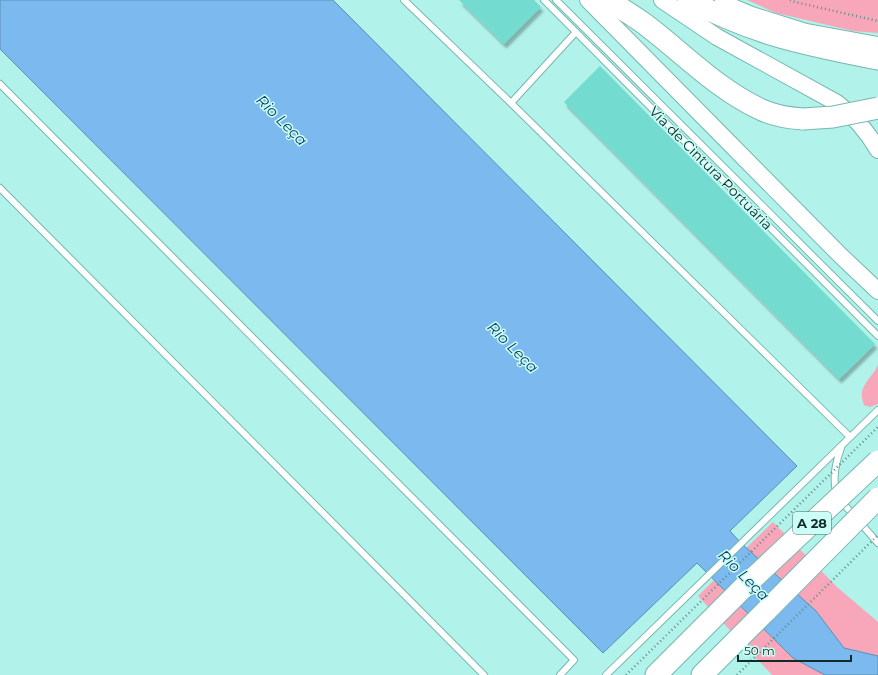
<svg xmlns="http://www.w3.org/2000/svg" width="878" height="675" font-family="Montserrat,sans-serif">
<defs>
<filter id="shadow"><feDropShadow dx="2.5" dy="4.5" stdDeviation="1" flood-color="#0004"/></filter>
</defs>
<rect width="100%" height="100%" fill="#b1f3ea"/>
<!-- green -->
<path fill="#f7a7b9" d="M 747,0 L 878,0 L 878,33 L 853,31 L 776,13 Z
M 878,365 L 878,404 L 870,407 L 864,405 C 856,387 871,380 878,365 Z
M 773,522 L 837,587 L 878,622 L 878,656 L 844,648 L 816,611 L 746,548 Z
M 714,580 L 793,658 L 825,675 L 772,675 L 698,596 Z"/>
<!-- water -->
<path fill="#7bb9ee" stroke="#5b8fb3" d="M 0,0 L 333,0 L 797,466 L 730,531 L 741,543 L 816,611 L 844,648 L 878,656 L 878,675 L 825,675 L 793,658 L 697,563 L 603,653 L 0,49 Z"/>
<!-- building -->
<path fill="#73dbcf" filter="url(#shadow)" d="M 459,0 L 534,0 L 541,7 L 504,44 Z
M 600,66 L 875,344 L 839,379 L 564,102 Z"/>
<g fill="none" stroke-linecap="round" stroke-linejoin="round">
<defs>
<path id="lane" d="M 404,0 L 511,103 L 850,437
M 544,0 L 878,336
M 556,0 L 878,321
M 0,84 L 574,660 L 560,675
M 511,103 L 576,32
M 0,188 L 484,675
M 836,494 C 833,476 835,465 841,448
M 841,501 L 878,543
M 606,675 L 878,410"/>
<path id="street" d="M 721,0 L 752,13 L 806,30 L 878,43"/>
<path id="secondary" d="M 588,0 L 841,256 L 878,291
M 662,0 L 717,37 L 837,103 C 854,116 867,131 878,150"/>
<path id="highway" d="M 608,0 C 620,8 634,16 646,25 C 684,54 718,90 762,110 C 775,116 789,118 803,119
M 688,0 C 714,13 742,25 770,34 C 805,45 842,52 878,59
M 656,675 L 746,585
M 702,675 L 767,610"/>
</defs>
<!-- lane casing -->
<use href="#lane" stroke="#77b7af" stroke-width="8"/>
<!-- street casing -->
<use href="#street" stroke="#77b7af" stroke-width="14"/>
<!-- secondary casing -->
<use href="#secondary" stroke="#77b7af" stroke-width="18"/>
<!-- highway casing -->
<use href="#highway" stroke="#77b7af" stroke-width="23"/>
<!-- path -->
<path stroke="#619089" stroke-width="2.5" stroke-dasharray="1 3" stroke-linecap="butt" d="M 790,0 L 795,2 L 878,21"/>
<!-- lane -->
<use href="#lane" stroke="#fff" stroke-width="6"/>
<!-- street -->
<use href="#street" stroke="#fff" stroke-width="12"/>
<!-- secondary -->
<use href="#secondary" stroke="#fff" stroke-width="16"/>
<!-- highway -->
<use href="#highway" stroke="#fff" stroke-width="21"/>
<defs>
<path id="highway-bridge" d="M 803,119 L 833,117 L 878,108
M 746,585 L 878,461
M 767,610 L 878,498"/>
</defs>
<!-- highway-bridge casing -->
<use href="#highway-bridge" stroke="#77b7af" stroke-width="23" stroke-linecap="butt"/>
<!-- path-bridge -->
<path stroke="#619089" stroke-width="2.5" stroke-dasharray="1 3" stroke-linecap="butt" d="M 626,675 L 878,427
M 737,675 L 878,535"/>
<!-- highway-bridge -->
<use href="#highway-bridge" stroke="#fff" stroke-width="21"/>
</g>
<g text-anchor="middle" dominant-baseline="central" stroke-width="3" stroke-linejoin="round" paint-order="stroke">
<!-- shield labels -->
<rect fill="#cafef6" stroke="#486b66" stroke-width="1" x="793" y="512" width="38" height="22" rx="3"/>
<g font-size="13" font-weight="bold" fill="#112c28">
<text x="812" y="523">A 28</text>
</g>
<!-- street labels -->
<g font-size="14" fill="#112c28" stroke="#cafef6">
<text transform="translate(711 168) rotate(45)">Via de Cintura Portuária</text>
</g>
<!-- water labels -->
<g font-size="15" font-style="italic" fill="#093a5c" stroke="#cafef6">
<text transform="translate(282 120) rotate(45)">Rio Leça</text>
<text transform="translate(513 347) rotate(45)">Rio Leça</text>
<text transform="translate(744 575) rotate(45)">Rio Leça</text>
</g>
</g>
<!-- scale -->
<path d="M738 655v6h113v-6" fill="none" stroke="#112c28" stroke-width="2"/>
<text x="744" y="655" font-size="12" fill="#112c28" stroke="#cafef6" stroke-width="3" paint-order="stroke">50 m</text>
</svg>
